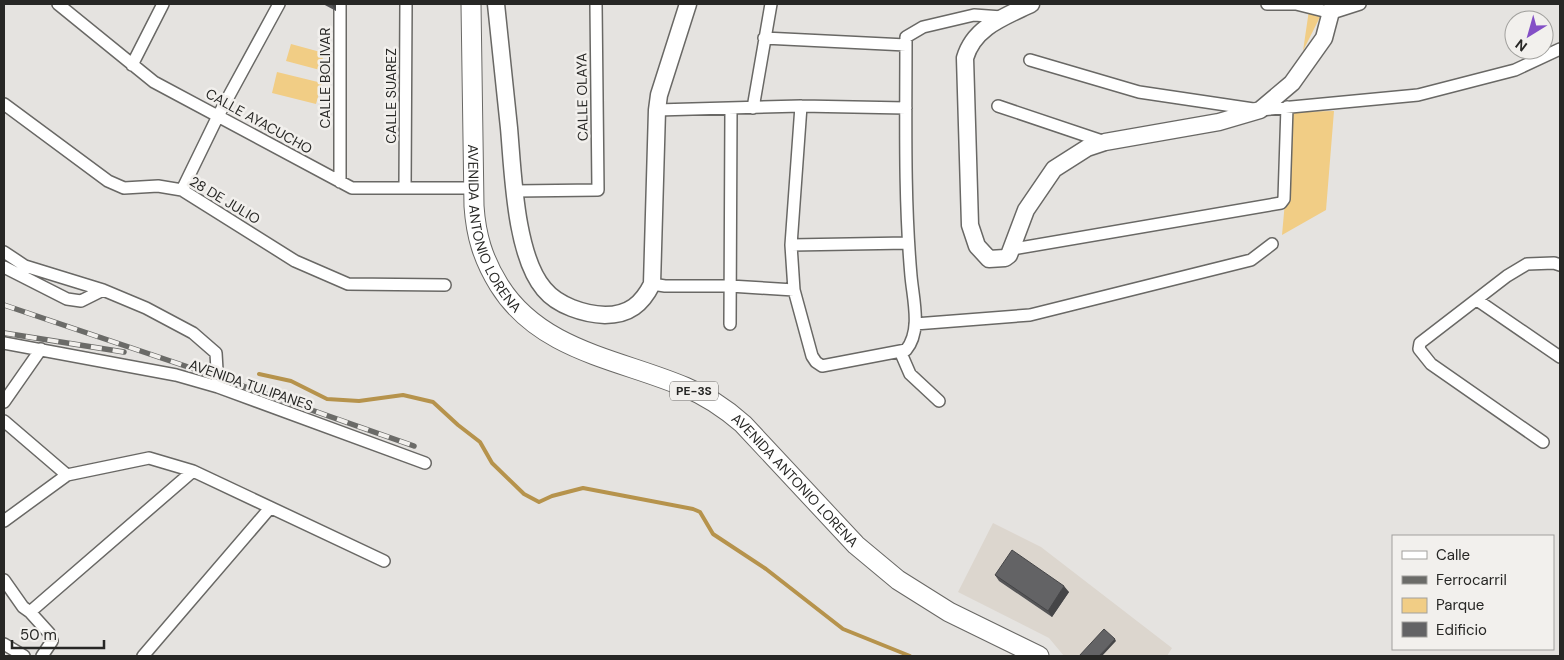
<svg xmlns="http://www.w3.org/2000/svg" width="1564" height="660" font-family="'DM Sans',sans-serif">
<rect width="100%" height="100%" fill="#e5e3e0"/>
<!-- built -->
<path fill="#dcd6ce" d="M 993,523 L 1041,547 L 1172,648 L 1167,656 L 1064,656 L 1049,638 L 958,592 Z"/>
<!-- green -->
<path fill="#f1cd85" d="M 1309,10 L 1322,13 L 1303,51 Z
M 291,44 L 324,53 L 320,70 L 286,61 Z
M 277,72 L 322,83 L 316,104 L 272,93 Z
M 1334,111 L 1326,210 L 1282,235 L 1293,112 Z"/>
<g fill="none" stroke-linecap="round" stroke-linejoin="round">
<!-- stream -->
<path stroke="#b6934c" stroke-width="4" d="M 259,374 L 291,381 L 327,399 L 359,401 L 403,395 L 433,402 L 458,425 L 480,442 L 492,463 L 524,494 L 539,502 L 552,496 L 583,488 L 693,509 L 700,512 L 713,534 L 766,569 L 843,629 L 910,656"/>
<defs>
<path id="minor" d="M 58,4 L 154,82 L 352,188 L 474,188
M 1267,4 L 1296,4 L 1332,13 L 1360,4
M 764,38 L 906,45
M 1030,60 L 1139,92 L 1260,110 L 1418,95 L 1515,70 L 1560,49
M 132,65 L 163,4
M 4,104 L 108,181 L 124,188 L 158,186 L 182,190 L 295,261 L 348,284 L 445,285
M 801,106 L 791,245 L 794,290 L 812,356 L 816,362 L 822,366 L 906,350 C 922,331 913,299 911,276 C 904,197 906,117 906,37 L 923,27 L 974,15 L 1002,17
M 998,106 L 1105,142
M 753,108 L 771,4
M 657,110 L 801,106 L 906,108
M 340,182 L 340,4
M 405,188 L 406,4
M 182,190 L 218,116 L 279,4
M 515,191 L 598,190 L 596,4
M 791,245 L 908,243
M 1013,249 L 1281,203 L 1284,199 L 1287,107
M 4,252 L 25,266 L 103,290 L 146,308 L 193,333 L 216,353 L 218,387
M 4,267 L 67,299 L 81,301 L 103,290
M 652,284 L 665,286 L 730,286 L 794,290
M 1477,300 L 1560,357
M 730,324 L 731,109
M 915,324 L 1030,315 L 1251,260 L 1272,244
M 4,343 L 176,375 L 218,387 L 425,463
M 900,351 L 910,374 L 939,401
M 4,402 L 41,349
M 4,421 L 67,475
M 1543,442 L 1431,364 L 1419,349 L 1420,343 L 1507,276 L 1527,264 L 1554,263 L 1560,265
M 4,521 L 67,475 L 149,458 L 193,471 L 384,561
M 4,580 L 23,607 L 30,612 L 193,471
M 30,612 L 49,633 L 52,641 L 42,656
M 4,644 L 24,656
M 143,656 L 270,508"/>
<path id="secondary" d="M 496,4 C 500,45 505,87 509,128 C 513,172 515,255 544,289 C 558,306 584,314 605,315 C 629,315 642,304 652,284 L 657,110 L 659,95 L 688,4
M 1031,4 C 1004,17 974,27 965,58 L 970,225 L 977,246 L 989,259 L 1005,258 L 1009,255 L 1026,210 L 1054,169 L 1087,148 L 1105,142 L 1219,122 L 1260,110 L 1292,83 L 1324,38 L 1333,4"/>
<g id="trunk">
<path id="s1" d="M 471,4 L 474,206 C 476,236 483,259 499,285 C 540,351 619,359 685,387 C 707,396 726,409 743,424 L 856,545 L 898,580 L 949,612 L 1039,656"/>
</g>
</defs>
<!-- minor casing -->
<use href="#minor" stroke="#696865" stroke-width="14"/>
<!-- secondary casing -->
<use href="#secondary" stroke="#696865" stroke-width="19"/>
<!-- trunk casing -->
<use href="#trunk" stroke="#696865" stroke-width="21"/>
<!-- minor -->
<use href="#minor" stroke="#fff" stroke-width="11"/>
<!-- secondary -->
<use href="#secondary" stroke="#fff" stroke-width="16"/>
<!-- trunk -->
<use href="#trunk" stroke="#fff" stroke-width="19"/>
<defs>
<path id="rail" d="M 4,305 L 206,373 L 414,446
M 4,333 L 124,352"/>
</defs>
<!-- rail casing -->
<use href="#rail" stroke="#6b6b68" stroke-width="5.5"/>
<!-- rail -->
<use href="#rail" stroke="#f2f0ed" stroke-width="4" stroke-dasharray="11" stroke-linecap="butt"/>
</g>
<!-- wall -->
<path fill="#555557" d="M 323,4 L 336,4 L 336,11 Z
M 995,575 L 1069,592 L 1052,617 L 999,581 Z"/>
<!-- shaded-wall -->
<path fill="#454547" d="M 332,4 L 336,4 L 336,11 L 332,5 Z
M 1064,586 L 1069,592 L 1052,617 L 1048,611 Z
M 1115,639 L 1116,641 L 1102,656 L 1099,656 Z"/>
<!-- building -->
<path fill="#636365" stroke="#454547" d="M 1012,550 L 1064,586 L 1048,611 L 995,575 Z
M 1104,629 L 1115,639 L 1099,656 L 1079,656 Z"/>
<g text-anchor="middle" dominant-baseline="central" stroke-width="5" stroke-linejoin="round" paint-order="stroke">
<!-- shield labels -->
<rect fill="#f2f0ed" stroke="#646361" stroke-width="1" x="670" y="381.5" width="48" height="19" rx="4"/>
<g font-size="12" font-weight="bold" fill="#272725">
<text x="694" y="391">PE-3S</text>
</g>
<!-- street labels -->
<g font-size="14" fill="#272725" stroke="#f2f0ed">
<text transform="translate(325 78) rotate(-90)">CALLE BOLIVAR</text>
<text transform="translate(391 96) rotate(-90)">CALLE SUAREZ</text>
<text transform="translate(582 97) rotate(-91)">CALLE OLAYA</text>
<text transform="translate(259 121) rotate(29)">CALLE AYACUCHO</text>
<text transform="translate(225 200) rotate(31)">28 DE JULIO</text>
<text stroke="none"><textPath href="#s1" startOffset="229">AVENIDA ANTONIO LORENA</textPath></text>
<text transform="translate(251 385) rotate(19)">AVENIDA TULIPANES</text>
<text stroke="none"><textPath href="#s1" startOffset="648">AVENIDA ANTONIO LORENA</textPath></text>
</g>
</g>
<!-- border -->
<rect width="1564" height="660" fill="none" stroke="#272725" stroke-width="10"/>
<!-- legend -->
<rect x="1392" y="535" width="162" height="115" fill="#f2f0ed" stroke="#a1a09d"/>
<rect x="1402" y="551" width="25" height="8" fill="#ffffff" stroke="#a1a09d"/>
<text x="1436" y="560" font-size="15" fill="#272725">Calle</text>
<rect x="1402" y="576" width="25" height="8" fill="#6b6b68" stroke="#a1a09d"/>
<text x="1436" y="585" font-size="15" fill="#272725">Ferrocarril</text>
<rect x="1402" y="598" width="25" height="15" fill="#f1cd85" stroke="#a1a09d"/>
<text x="1436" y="610" font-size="15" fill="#272725">Parque</text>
<rect x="1402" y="622" width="25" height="15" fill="#636365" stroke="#a1a09d"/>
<text x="1436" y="635" font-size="15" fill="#272725">Edificio</text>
<!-- north arrow -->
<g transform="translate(1529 35) rotate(217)"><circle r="24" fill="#f2f0ed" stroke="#a1a09d"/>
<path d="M0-4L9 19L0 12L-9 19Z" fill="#834fc6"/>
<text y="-8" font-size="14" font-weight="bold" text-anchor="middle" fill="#272725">N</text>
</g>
<!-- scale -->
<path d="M12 640v8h92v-8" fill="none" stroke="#272725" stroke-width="2.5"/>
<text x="20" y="640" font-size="15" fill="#272725" stroke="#f2f0ed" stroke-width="4" paint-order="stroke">50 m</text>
</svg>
